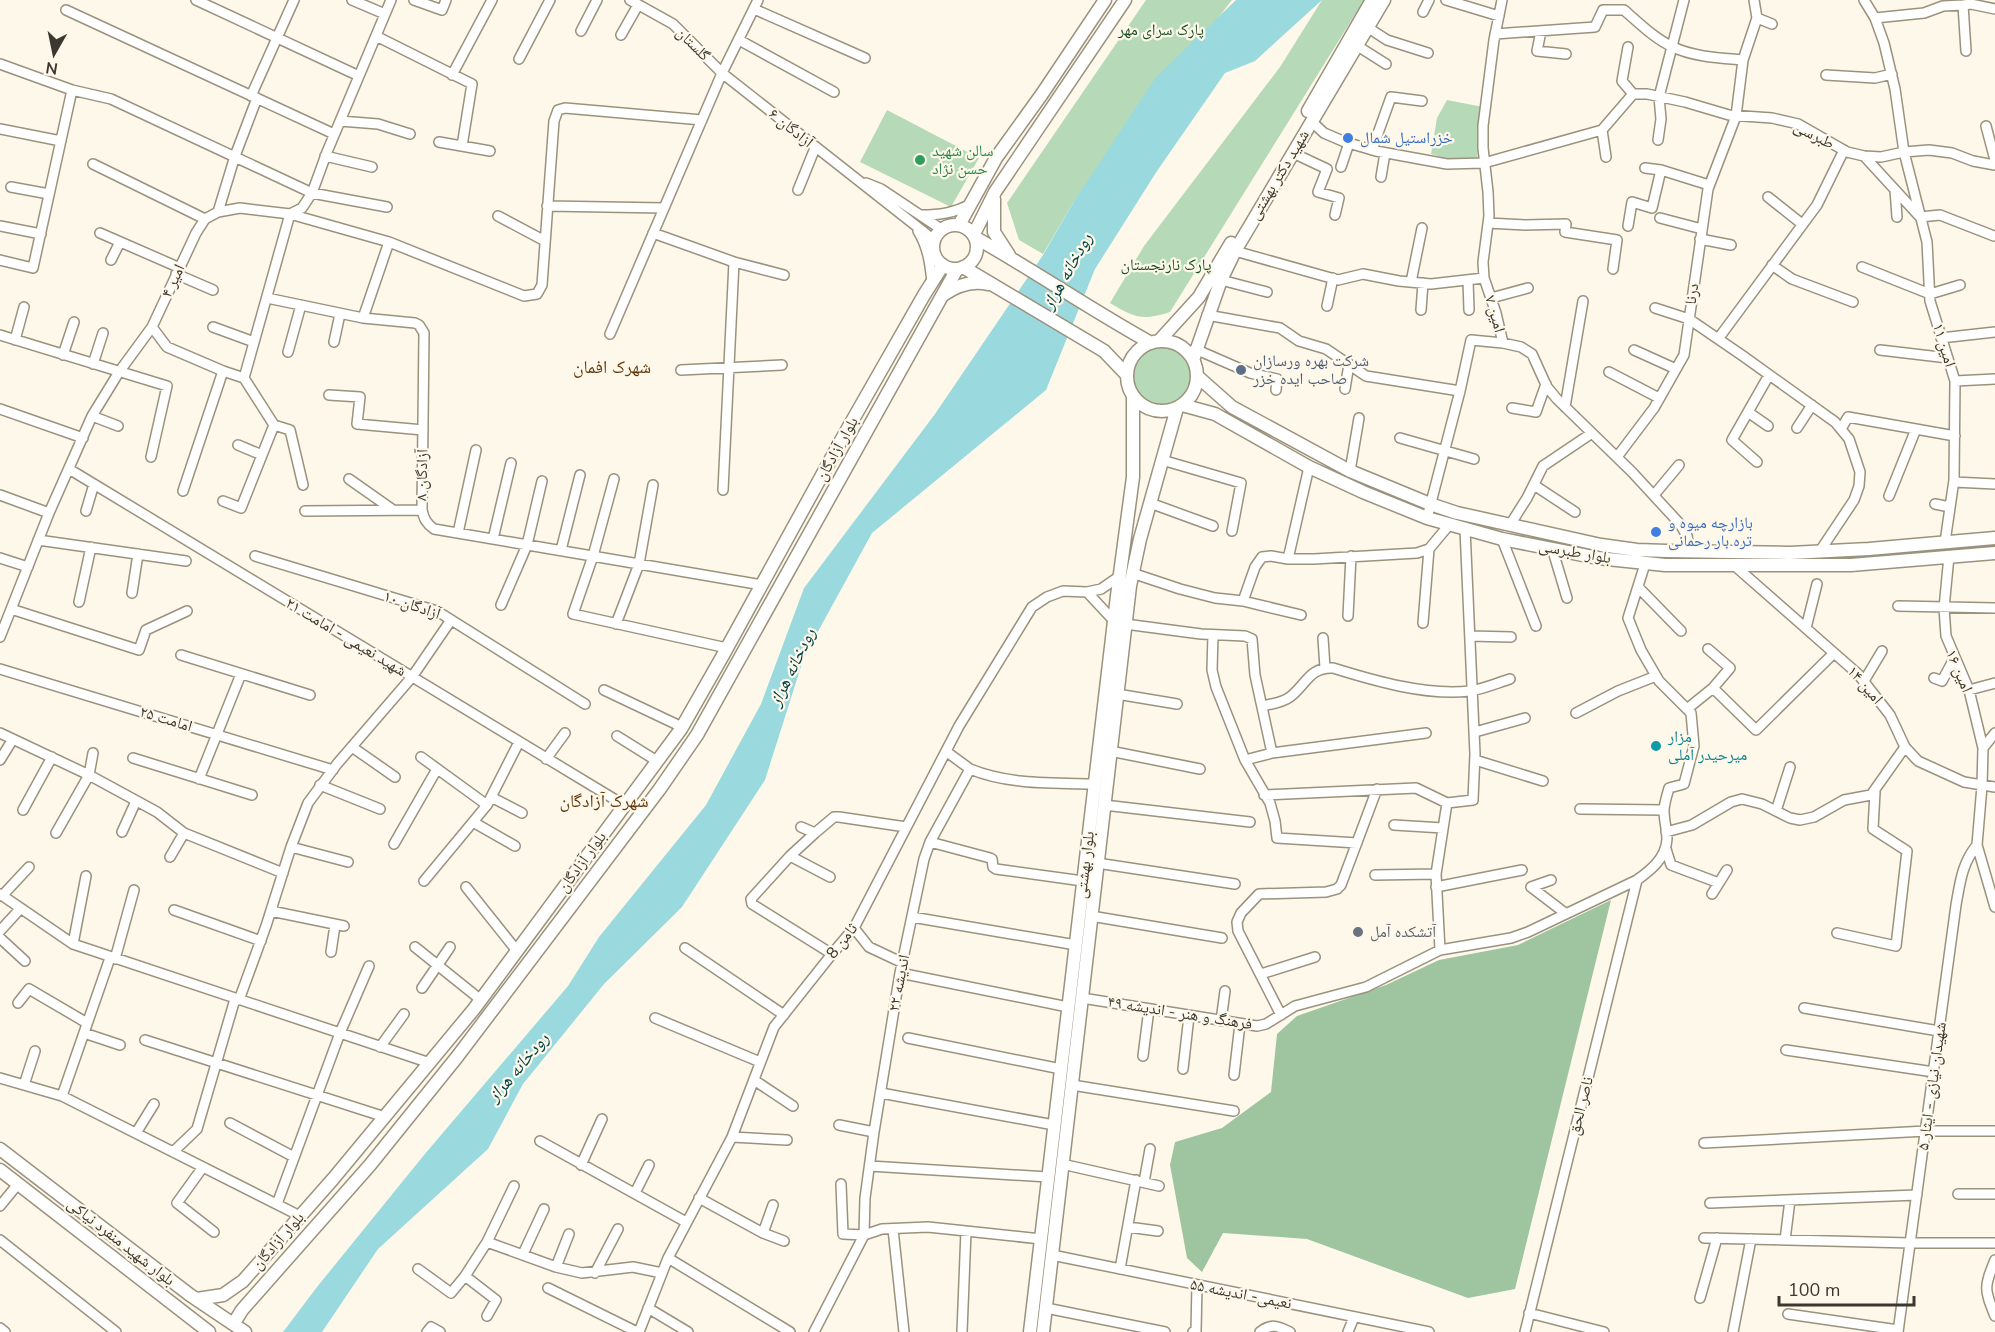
<svg xmlns="http://www.w3.org/2000/svg" width="1995" height="1332" font-family="'Nunito Sans','Noto Naskh Arabic',sans-serif">
<rect width="100%" height="100%" fill="#fef8eb"/>
<!-- green -->
<path fill="#b6dab7" d="M 1146,0 L 1232,0 L 1073,203 L 1043,254 L 1019,240 L 1007,203 Z
M 1322,0 L 1364,0 L 1170,312 C 1142,321 1135,318 1110,303 L 1144,246 L 1280,67 Z
M 1447,100 L 1483,107 L 1477,159 L 1446,158 L 1431,154 L 1437,118 Z
M 887,110 L 979,158 L 951,207 L 860,162 Z
M1127 376a35 35 0 1 1 70 0a35 35 0 1 1-70 0Z"/>
<!-- forest -->
<path fill="#9ec4a0" d="M 1611,900 L 1515,1289 L 1468,1298 L 1307,1239 L 1223,1233 L 1202,1272 L 1187,1258 L 1170,1165 L 1175,1142 L 1222,1128 L 1271,1092 L 1277,1034 L 1297,1016 L 1386,985 L 1439,960 L 1518,945 Z"/>
<!-- water -->
<path fill="#9adade" d="M 1236,0 L 1322,0 L 1255,61 L 1225,73 L 1157,171 L 1095,269 L 1046,390 L 872,533 L 804,657 L 765,780 L 682,907 L 604,984 L 523,1084 L 488,1149 L 378,1249 L 322,1332 L 283,1332 L 317,1287 L 424,1155 L 568,986 L 599,937 L 706,805 L 761,704 L 804,588 L 935,414 L 1043,255 L 1073,203 L 1156,77 Z"/>
<g fill="none" stroke-linecap="round" stroke-linejoin="round">
<defs>
<path id="minor" d="M 196,0 L 359,76
M 352,0 L 385,14
M 414,0 L 442,10 L 446,0
M 630,0 L 673,24 L 722,73 L 934,240
M 1446,0 L 1499,16
M 1502,0 L 1494,40 L 1483,126 L 1483,148 L 1488,192 L 1489,216 L 1483,262 L 1484,278 L 1496,313 L 1503,343 L 1521,347 L 1532,354 L 1547,387 L 1557,399 L 1632,472 L 1680,524 L 1687,536 L 1690,551
M 1864,0 L 1875,18 L 1884,43 L 1895,89 L 1904,152 L 1927,242 L 1930,301 L 1955,381 L 1954,480 L 1945,542
M 1963,5 L 1966,51
M 754,9 L 865,58
M 66,10 L 334,134
M 1423,12 L 1429,0
M 1757,18 L 1772,24
M 1875,18 L 1924,13 L 1943,6 L 1963,5 L 1971,4 L 1995,9
M 1367,27 L 1387,40 L 1428,53
M 581,31 L 597,0
M 1541,31 L 1537,51 L 1566,54
M 1495,34 L 1595,27 L 1603,10 L 1624,10 C 1639,23 1655,39 1673,47 C 1694,57 1720,58 1743,60
M 621,35 L 638,5
M 376,36 L 472,84 L 462,146
M 739,40 L 834,92
M 1356,45 L 1386,64
M 1628,47 L 1622,81 L 1633,94
M 519,59 L 550,0
M 0,64 L 72,90 L 111,99 L 312,193 L 387,207
M 452,75 L 492,0
M 1826,75 L 1875,78 L 1892,74
M 1633,94 L 1647,94 L 1685,102 L 1729,115 L 1772,118 L 1798,124 L 1847,152 L 1864,156 L 1881,157 L 1904,152 L 1929,150 L 1952,153 L 1973,161 L 1995,165
M 251,96 L 294,0
M 340,121 L 378,124 L 410,134
M 1311,121 L 1324,133 L 1345,142 L 1376,151 L 1447,164 L 1484,163 L 1602,130 L 1633,94
M 1986,126 L 1995,160
M 0,129 L 61,141
M 1602,130 L 1606,157
M 1658,140 L 1661,119 L 1659,97 L 1684,0
M 439,142 L 490,151
M 1372,150 L 1391,97 L 1422,101
M 1293,153 L 1327,169 L 1318,192 L 1339,198 L 1335,215
M 325,156 L 372,167
M 1864,156 L 1920,217 L 1940,215 L 1994,236
M 93,164 L 205,219
M 1341,167 L 1349,143
M 1645,168 L 1661,170
M 1381,177 L 1385,153
M 866,183 L 881,189 L 941,229
M 11,187 L 49,194
M 798,190 L 815,148
M 1895,190 L 1897,217
M 1768,197 L 1802,224
M 547,206 L 664,208
M 218,212 L 235,156 L 257,98
M 921,215 C 940,215 954,213 971,204
M 498,216 L 545,241
M 1660,218 L 1702,229
M 1488,223 L 1525,225 L 1566,224 L 1565,232 L 1617,240 L 1613,269
M 0,226 L 41,234
M 1628,226 L 1632,202 L 1652,208 L 1661,170 L 1709,185
M 918,231 C 928,247 930,264 932,282
M 100,233 L 180,268
M 653,233 L 734,262 L 723,490
M 1700,239 L 1731,245
M 389,242 L 524,296 L 537,294 L 542,285 L 554,121 L 558,110 L 565,108 L 702,120
M 1235,251 L 1338,280 L 1363,274 L 1399,281 L 1431,284 L 1484,278
M 0,260 L 33,268 L 72,90
M 111,260 L 120,242
M 734,262 L 784,275
M 1772,265 L 1792,279 L 1853,302
M 1862,267 L 1930,294 L 1960,285
M 176,274 L 213,290
M 1221,280 L 1267,292
M 1468,280 L 1469,310
M 1411,282 L 1422,228
M 267,298 L 363,318
M 1491,298 L 1528,288
M 1327,306 L 1333,278
M 1655,308 L 1689,319 L 1743,356 L 1835,422 L 1849,439 L 1860,472 L 1859,486 L 1854,500 L 1820,551
M 1421,310 L 1423,283
M 1207,315 L 1280,328 L 1299,341 L 1326,349 L 1366,376 L 1460,391
M 152,327 L 167,347 L 223,371
M 213,327 L 254,342
M 610,334 L 722,73 L 758,0
M 0,335 L 167,386 L 151,457
M 1941,338 L 1995,332
M 1718,339 L 1817,205 L 1844,150
M 15,340 L 24,307
M 334,342 L 340,314
M 1195,349 L 1250,373 L 1277,379 L 1276,390
M 1634,350 L 1676,369
M 1880,350 L 1948,358
M 288,352 L 301,305
M 63,355 L 74,322
M 93,364 L 103,333
M 681,370 L 782,365
M 1609,372 L 1659,398
M 244,378 L 290,214 L 389,242 L 363,318 L 415,323 L 419,325 L 424,333 L 422,510 C 424,519 426,523 434,529 L 762,585
M 244,378 L 274,425 L 290,430 L 303,485
M 1955,381 L 1995,379
M 1345,389 L 1349,364
M 329,395 L 360,397 L 357,424 L 423,430
M 1565,407 L 1583,301
M 1512,408 L 1536,412 L 1546,384
M 0,409 L 83,438
M 1748,412 L 1768,426
M 92,416 L 118,426
M 1797,428 L 1812,405
M 1841,429 L 1848,417 L 1955,436
M 1400,438 L 1474,459
M 238,445 L 262,455
M 1617,457 L 1654,408 L 1684,355 L 1708,189 L 1736,116 L 1743,60 L 1757,18 L 1754,0
M 1162,460 L 1241,483 L 1232,531
M 1757,462 L 1732,440 L 1769,375
M 69,469 L 624,805
M 1350,471 L 1359,418
M 349,479 L 393,510
M 614,479 L 593,556 L 573,614 L 727,648
M 1954,482 L 1995,484
M 1534,485 L 1575,512
M 183,491 L 223,371 L 244,378
M 0,495 L 49,513
M 1654,495 L 1679,465
M 1889,496 L 1916,429
M 223,501 L 241,508 L 274,425
M 1150,503 L 1213,526
M 1935,504 L 1950,507
M 86,511 L 94,484
M 305,511 L 422,510
M 1427,518 L 1460,391 L 1471,340 L 1503,343
M 1510,525 L 1527,498 L 1543,466 L 1592,433
M 458,533 L 476,450
M 493,539 L 511,463
M 1502,539 L 1536,626
M 38,540 L 186,561
M 1552,548 L 1567,598
M 561,550 L 580,475
M 255,556 L 437,611 L 585,704
M 1949,556 L 1944,608 L 1946,636 L 1969,690 L 1983,748 L 1982,786 L 1977,845 L 1995,907
M 0,558 L 28,567
M 1288,559 L 1309,467
M 1735,566 L 1858,674 L 1890,715 L 1905,747 L 1918,761 L 1964,782 L 1995,787
M 1132,573 L 1180,589 L 1215,598 L 1243,601 L 1301,615
M 1638,587 L 1681,631
M 1087,592 L 1114,621
M 132,593 L 138,554
M 1243,601 L 1255,567 L 1262,557 L 1271,556 L 1288,559 L 1314,559 L 1417,553 L 1429,549 L 1449,525
M 79,602 L 91,547
M 501,605 L 527,545 L 542,481
M 1898,606 L 1995,608
M 11,609 L 139,650 L 146,630 L 187,611
M 1348,616 L 1351,556
M 1423,623 L 1429,549
M 616,624 L 639,564 L 653,485
M 1125,624 L 1201,634 L 1245,636 L 1252,639 L 1255,675 L 1272,753
M 1806,628 L 1817,584
M 1213,635 L 1212,670 L 1216,687 L 1245,760 L 1270,803 L 1275,821 L 1277,838 L 1357,843
M 1470,636 L 1511,637
M 0,637 L 49,513 L 92,416 L 119,372 L 152,327 L 196,233 L 205,219 L 218,212 L 240,208 L 290,214 L 302,208 L 312,193 L 327,152 L 391,0
M 1323,638 L 1325,668
M 1708,649 L 1730,668 L 1713,688 L 1756,730 L 1834,653
M 181,655 L 310,695
M 0,669 L 333,770
M 1934,678 L 1942,681 L 1955,657
M 1864,681 L 1882,651
M 604,690 L 682,727
M 1969,690 L 1995,683
M 1117,694 L 1177,704
M 1262,706 C 1271,704 1282,703 1290,697 C 1306,685 1309,667 1333,668 C 1375,681 1426,696 1470,691 C 1483,689 1497,683 1510,679
M 1687,709 L 1713,688
M 1576,713 L 1618,691 L 1656,676
M 1475,732 L 1525,718
M 0,733 L 89,775 L 157,812 L 184,833 L 283,873
M 617,736 L 657,761
M 352,747 L 395,777
M 1983,748 L 1995,733
M 1110,751 L 1200,769
M 421,757 L 487,805
M 133,758 L 252,795
M 546,759 L 565,733
M 0,760 L 13,739
M 1245,760 L 1272,753 L 1426,733
M 1475,760 L 1543,781
M 970,769 C 1009,785 1053,783 1095,784
M 199,779 L 241,674
M 320,785 L 380,809
M 1264,795 L 1416,788 L 1447,803
M 491,797 L 522,813
M 1447,803 L 1473,800 L 1475,754 L 1465,529
M 1104,805 L 1250,822
M 1580,809 L 1664,810
M 23,810 L 52,757
M 1776,811 L 1790,767
M 473,822 L 515,846
M 1394,825 L 1443,828
M 801,827 L 815,833 L 834,817 L 839,817 L 906,827
M 122,832 L 136,801
M 1666,832 L 1692,825 L 1731,802 L 1742,799 L 1762,804 L 1790,818 L 1800,820 L 1814,817 L 1844,800 L 1871,795 L 1905,747
M 56,833 L 89,775 L 93,753
M 815,833 L 790,856 L 751,899 L 752,904 L 832,954
M 930,842 L 990,858 L 992,859 L 993,867 L 996,869 L 1083,881
M 394,844 L 437,769
M 291,847 L 348,862
M 1666,849 L 1671,865 L 1719,883
M 790,856 L 830,877
M 170,857 L 184,833
M 1097,863 L 1235,884
M 1375,875 L 1436,874
M 1551,880 L 1531,887 L 1565,913
M 424,881 L 487,805 L 519,742
M 466,887 L 517,951
M 1436,887 L 1522,870
M 0,894 L 73,944 L 430,1063
M 1712,894 L 1727,870
M 2,896 L 29,867
M 174,910 L 261,941
M 271,911 L 344,926
M 1091,916 L 1222,938
M 912,917 L 1076,945
M 854,928 L 869,947 L 903,963
M 0,931 L 20,909
M 1837,933 L 1896,946 L 1907,851 L 1873,829 L 1875,792
M 0,938 L 25,961
M 73,944 L 86,876
M 415,947 L 481,1000
M 685,948 L 784,1015
M 1440,950 L 1436,874 L 1447,803
M 331,952 L 335,925
M 115,959 L 134,890
M 900,973 L 1068,1007
M 1261,974 L 1315,957
M 422,988 L 450,947
M 1082,998 L 1257,1026 L 1266,1024 L 1295,1006 L 1366,987 L 1440,950 L 1511,938 L 1528,932 L 1637,880 C 1651,870 1666,858 1667,839 C 1667,830 1664,820 1664,811 C 1664,804 1667,795 1669,788 L 1684,784 L 1694,746 L 1691,713 L 1659,681 L 1641,650 L 1628,618 L 1645,564
M 239,1000 L 266,926 L 291,847 L 308,803 L 337,764 L 412,677 L 451,620
M 18,1003 L 29,989 L 87,1023
M 1804,1008 L 1939,1031
M 1281,1015 L 1238,931 L 1237,922 L 1241,913 L 1259,894 L 1326,892 L 1337,889 L 1341,885 L 1377,789
M 655,1018 L 760,1062
M 1221,1021 L 1225,991
M 84,1033 L 120,1045
M 908,1038 L 1061,1069
M 145,1040 L 385,1117
M 380,1047 L 404,1014
M 1786,1050 L 1934,1072
M 1143,1056 L 1149,1009
M 1183,1069 L 1189,1016
M 1234,1075 L 1240,1024
M 0,1078 L 62,1096 L 300,1216
M 754,1080 L 793,1106
M 24,1085 L 35,1051
M 1072,1085 L 1234,1111
M 881,1093 L 1054,1125
M 62,1096 L 110,958
M 230,1123 L 294,1157
M 839,1125 L 874,1132
M 136,1133 L 154,1104
M 732,1137 L 787,1140
M 540,1141 L 686,1222
M 1704,1143 L 1926,1131 L 1995,1131
M 173,1152 L 197,1129 L 235,999
M 1062,1164 L 1159,1186
M 581,1165 L 602,1119
M 870,1166 L 1048,1177
M 203,1167 L 177,1203 L 214,1232
M 1144,1182 L 1150,1149
M 841,1184 L 843,1234 L 864,1235 L 882,1229 L 928,1227 L 1041,1239
M 635,1193 L 649,1165
M 1958,1194 L 1995,1194
M 699,1198 L 763,1233 L 784,1241
M 1710,1203 L 1917,1195
M 277,1204 L 340,1033 L 369,966
M 0,1206 L 18,1184
M 1128,1227 L 1158,1231
M 893,1229 L 904,1332
M 763,1233 L 773,1205
M 1704,1238 L 1910,1243 L 1995,1243
M 0,1240 L 116,1332
M 1785,1240 L 1790,1200
M 487,1242 L 556,1267 L 582,1273 L 633,1267 L 662,1273
M 523,1254 L 544,1209
M 1052,1255 L 1429,1332
M 668,1258 L 790,1332
M 1995,1260 C 1984,1287 1984,1289 1995,1316
M 556,1267 L 569,1234
M 418,1269 L 451,1293 L 465,1276
M 1120,1269 L 1136,1180
M 595,1273 L 618,1229
M 548,1288 L 637,1332
M 1700,1298 L 1717,1238
M 648,1308 L 688,1332
M 1046,1308 L 1165,1332
M 1529,1313 L 1604,1332
M 1788,1314 L 1898,1330
M 487,1316 L 496,1300 L 465,1276 L 487,1242 L 514,1186
M 0,1328 L 5,1332
M 427,1332 L 431,1327 L 440,1332
M 639,1332 L 668,1258 L 732,1137 L 774,1027 L 832,954 L 854,928 L 959,726 L 1032,607 L 1047,597 L 1063,591 L 1087,592 L 1101,589 L 1120,576
M 814,1332 L 864,1235 L 865,1198 L 874,1132 L 900,973 L 924,859 L 930,842 L 970,769 L 947,752
M 962,1332 L 966,1231
M 1193,1332 L 1196,1331 L 1197,1285
M 1260,1332 C 1271,1323 1278,1326 1290,1332
M 1348,1332 L 1354,1317
M 1525,1332 L 1637,880
M 1733,1332 L 1751,1239
M 1898,1332 L 1956,905 C 1960,883 1962,863 1977,845"/>
<path id="major" d="M 1308,111 L 1372,0
M 994,199 L 994,232 L 1009,255
M 959,225 L 996,158 L 1042,94 L 1105,0
M933 247a22 22 0 1 1 44 0a22 22 0 1 1-44 0Z
M 974,234 L 995,192 L 1125,0
M 976,238 C 1035,271 1091,310 1151,343
M 963,267 L 1104,351 L 1126,374
M 943,295 C 956,286 972,280 988,284
M1127 376a35 35 0 1 1 70 0a35 35 0 1 1-70 0Z
M 1159,341 L 1199,297 L 1231,243
M 1193,360 L 1221,280 L 1235,251 L 1384,0
M 1197,376 L 1232,407 L 1350,471 L 1430,504 L 1457,513 L 1601,545 L 1637,550 L 1667,551 L 1790,553 L 1869,549 L 1995,538
M 1182,405 L 1215,414 L 1309,467 L 1363,492 L 1427,518 L 1502,539 L 1598,558 L 1665,565 L 1851,565 L 1995,553
M 0,1149 L 190,1295 L 245,1332
M 0,1170 L 209,1332
M 197,1299 L 223,1295 L 243,1281 L 333,1179 L 474,1009 L 681,729 L 722,657 L 843,437 L 924,295 L 943,265
M 234,1323 L 242,1310 L 370,1165 L 457,1057 L 659,790 L 697,735 L 957,269
M 1030,1332 L 1117,596 L 1133,477 L 1133,397
M 1043,1332 L 1130,586 L 1140,539 L 1177,408"/>
</defs>
<!-- minor casing -->
<use href="#minor" stroke="#9b927d" stroke-width="12"/>
<!-- major casing -->
<use href="#major" stroke="#9b927d" stroke-width="15"/>
<!-- minor -->
<use href="#minor" stroke="#fff" stroke-width="9"/>
<!-- major -->
<use href="#major" stroke="#fff" stroke-width="12"/>
</g>
<!-- markers -->
<g fill="#3f7fe0" stroke="#fef8eb" stroke-width="2">
<circle cx="1348" cy="138" r="6"/>
<circle cx="1656" cy="532" r="6"/>
</g>
<circle fill="#2e9e5b" stroke="#fef8eb" stroke-width="2" cx="920" cy="160" r="6"/>
<circle fill="#5c6f8a" stroke="#fef8eb" stroke-width="2" cx="1241" cy="370" r="6"/>
<circle fill="#0f9aa8" stroke="#fef8eb" stroke-width="2" cx="1656" cy="746" r="6"/>
<circle fill="#6b7280" stroke="#fef8eb" stroke-width="2" cx="1358" cy="932" r="6"/>
<g text-anchor="middle" dominant-baseline="central" stroke-width="4.5" stroke-linejoin="round" paint-order="stroke">
<!-- park labels -->
<g font-size="16" fill="#1a5022" stroke="#fef8eb">
<text x="1161" y="30">پارک سرای مهر</text>
<text x="1166" y="265">پارک نارنجستان</text>
</g>
<!-- street labels -->
<g font-size="16" fill="#3b382f" stroke="#fef8eb">
<text transform="translate(693 44) rotate(45)">گلستان</text>
<text transform="translate(791 128) rotate(39)">آزادگان ۶</text>
<text transform="translate(1814 135) rotate(27)">طبرسی</text>
<text transform="translate(1279 175) rotate(-59)">شهید دکتر بهشتی</text>
<text transform="translate(173 281) rotate(-65)">امیر ۴</text>
<text transform="translate(1692 294) rotate(-82)">درنا</text>
<text transform="translate(1495 314) rotate(74)">امین ۷</text>
<text transform="translate(1944 345) rotate(73)">امین ۱۱</text>
<text transform="translate(837 449) rotate(-61)">بلوار آزادگان</text>
<text transform="translate(422 475) rotate(-89)">آزادگان ۸</text>
<text transform="translate(1575 552) rotate(10)">بلوار طبرسی</text>
<text transform="translate(412 605) rotate(19)">آزادگان ۱۰</text>
<text transform="translate(346 637) rotate(31)">شهید نعیمی - امامت ۲۱</text>
<text transform="translate(1959 671) rotate(67)">امین ۱۶</text>
<text transform="translate(1865 685) rotate(49)">امین ۱۴</text>
<text transform="translate(166 719) rotate(17)">امامت ۲۵</text>
<text transform="translate(582 862) rotate(-54)">بلوار آزادگان</text>
<text transform="translate(1085 865) rotate(-83)">بلوار بهشتی</text>
<text transform="translate(842 941) rotate(-52)">ثامن 8</text>
<text transform="translate(899 983) rotate(-79)">اندیشه ۲۲</text>
<text transform="translate(1180 1013) rotate(9)">فرهنگ و هنر - اندیشه ۴۹</text>
<text transform="translate(1932 1086) rotate(-82)">شهیدان نیازی - ایثار ۵</text>
<text transform="translate(1581 1106) rotate(-76)">ناصر الحق</text>
<text transform="translate(278 1241) rotate(-49)">بلوار آزادگان</text>
<text transform="translate(121 1242) rotate(38)">بلوار شهید منفرد نیاکی</text>
<text transform="translate(1241 1294) rotate(11)">نعیمی- اندیشه ۵۵</text>
</g>
<!-- shop labels -->
<g font-size="16" fill="#366cbe" stroke="#fef8eb" text-anchor="start">
<text x="1360" y="138">خزراستیل شمال</text>
<text x="1668" y="523">بازارچه میوه و<tspan x="1668" dy="18">تره بار رحمانی</tspan></text>
</g>
<!-- leisure labels -->
<g font-size="16" fill="#27864d" stroke="#fef8eb" text-anchor="start">
<text x="932" y="151">سالن شهید<tspan x="932" dy="18">حسن نژاد</tspan></text>
</g>
<!-- service labels -->
<g font-size="16" fill="#4e5e75" stroke="#fef8eb" text-anchor="start">
<text x="1253" y="361">شرکت بهره ورسازان<tspan x="1253" dy="18">صاحب ایده خزر</tspan></text>
</g>
<!-- culture labels -->
<g font-size="16" fill="#0d838f" stroke="#fef8eb" text-anchor="start">
<text x="1668" y="737">مزار<tspan x="1668" dy="18">میرحیدر آملی</tspan></text>
</g>
<!-- worship labels -->
<g font-size="16" fill="#5b616d" stroke="#fef8eb" text-anchor="start">
<text x="1370" y="932">آتشکده آمل</text>
</g>
<!-- water labels -->
<g font-size="18" font-style="italic" fill="#034144" stroke="#fef8eb">
<text transform="translate(1067 271) rotate(-61)">رودخانه هراز</text>
<text transform="translate(792 667) rotate(-64)">رودخانه هراز</text>
<text transform="translate(518 1067) rotate(-50)">رودخانه هراز</text>
</g>
<!-- neighbourhood labels -->
<g font-size="18" fill="#61390c" stroke="#fef8eb">
<text x="612" y="367">شهرک افمان</text>
<text x="604" y="801">شهرک آزادگان</text>
</g>
</g>
<!-- north arrow -->
<g transform="translate(54 54) rotate(189)" stroke="#fef8eb" stroke-width="4.5" paint-order="stroke">
<path d="M0-4.5L10 22L0 15L-10 22Z" fill="#3b382f"/>
<text y="-9" font-size="16" font-weight="bold" text-anchor="middle" fill="#3b382f">N</text>
</g>
<!-- scale -->
<path d="M1779 1296v9h135v-9" fill="none" stroke="#3b382f" stroke-width="3"/>
<text x="1788" y="1296" font-size="18" fill="#3b382f" stroke="#fef8eb" stroke-width="4.5" paint-order="stroke">100 m</text>
</svg>
